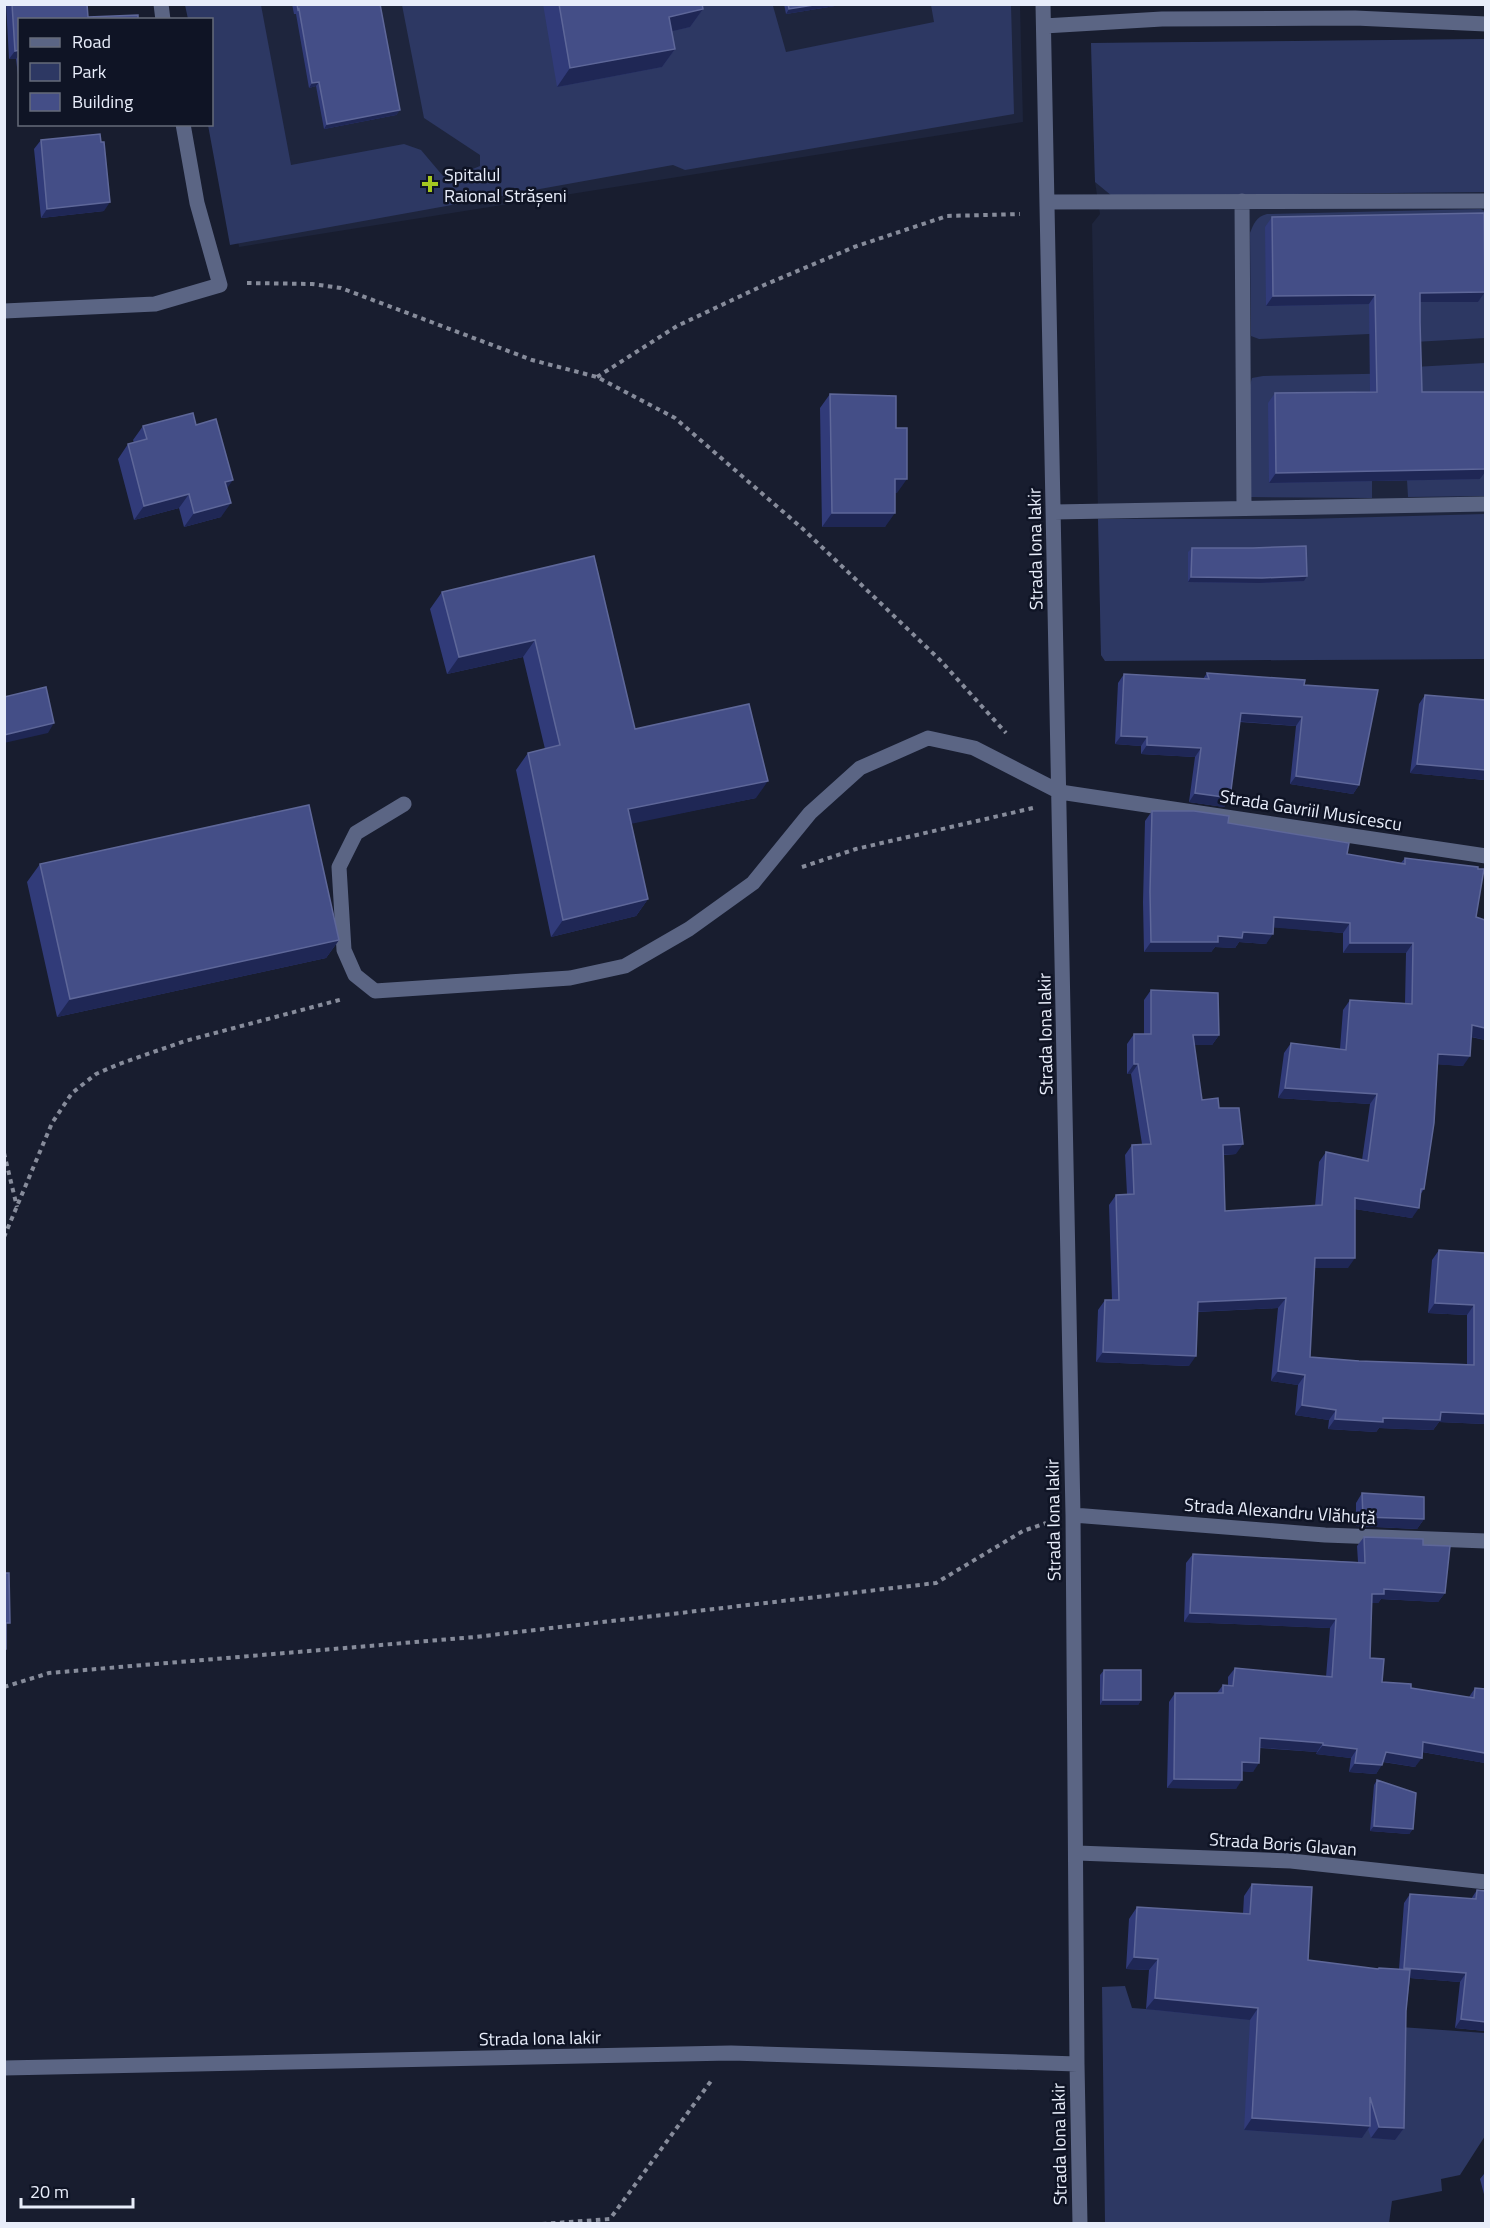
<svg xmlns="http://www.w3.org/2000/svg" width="1490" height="2228" font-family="'Titillium Web',sans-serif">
<rect width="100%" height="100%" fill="#181d2f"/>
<!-- built -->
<path fill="#1e253d" d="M 198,5 L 1020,5 L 1023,122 L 239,247 L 212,86 L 212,20 Z
M 1485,39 L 1485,659 L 1105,661 L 1101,655 L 1092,224 L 1100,214 L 1095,182 L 1091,43 Z"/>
<!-- green -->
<path fill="#2d3863" d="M 185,5 L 261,5 L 291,165 L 404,144 L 421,150 L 443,176 L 453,177 L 480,166 L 480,155 L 424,118 L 402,5 L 784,5 L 773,6 L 786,52 L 934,22 L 931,5 L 1011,5 L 1014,114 L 685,170 L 673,165 L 230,245 L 208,125 L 212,124 L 212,20 L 188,19 Z
M 1485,39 L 1485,192 L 1112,196 L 1095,182 L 1091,43 Z
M 1481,209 L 1486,212 L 1485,338 L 1414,342 L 1413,332 L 1259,339 L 1251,336 L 1250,233 C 1254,223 1256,217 1267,214 Z
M 1485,363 L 1485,496 L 1408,497 L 1407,480 L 1372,481 L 1372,498 L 1250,497 L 1250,385 L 1252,378 L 1263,376 L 1414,373 L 1414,367 Z
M 1485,514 L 1485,659 L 1105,661 L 1101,655 L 1098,519 L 1303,519 Z
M 1125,1986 L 1132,2008 L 1485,2033 L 1485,2136 L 1460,2175 L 1441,2179 L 1442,2191 L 1392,2201 L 1389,2223 L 1105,2223 L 1102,1987 Z"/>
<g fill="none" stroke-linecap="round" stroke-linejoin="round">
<!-- path -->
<path stroke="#878c9b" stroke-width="4" stroke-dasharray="4.5 4.5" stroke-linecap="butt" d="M 247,283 L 312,284 L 341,288 L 532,360 L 597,377 L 675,418 L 803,529 L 940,660 L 1006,733
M 597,377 L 677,326 L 762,286 L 854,247 L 947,216 L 1020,214
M 802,867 L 856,849 L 1033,808
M 4,1153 L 17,1207
M 4,1237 L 52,1123 L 72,1093 L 96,1074 L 119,1064 L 185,1041 L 343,999
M 4,1687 L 49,1673 L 475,1637 L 936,1583 L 1023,1531 L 1046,1523
M 542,2224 L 610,2219 L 711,2081"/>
<!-- minor -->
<path stroke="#5b6584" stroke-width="15" d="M 161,4 L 163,20
M 1043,4 L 1073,1515 L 1077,2064 L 1080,2224
M 1044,26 L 1162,19 L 1355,18 L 1486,24
M 1242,201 L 1244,508
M 1048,202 L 1486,201
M 4,311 L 155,304 L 220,285 L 197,203 L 183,124
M 1054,512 L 1486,504
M 404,804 L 356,833 L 339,867 L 344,950 L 355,975 L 375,991 L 570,978 L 625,966 L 689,929 L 753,883 L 810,813 L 860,768 L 928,738 L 974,748 L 1060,792 L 1486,856
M 1073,1515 L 1325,1535 L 1486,1541
M 1077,1853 L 1291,1861 L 1486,1882
M 4,2068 L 731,2053 L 1077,2064"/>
</g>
<!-- wall -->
<path fill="#313b79" d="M 6,4 L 87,4 L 88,17 L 20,20 L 20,91 L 16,59 L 9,59 Z
M 292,4 L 380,4 L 400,110 L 396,115 L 324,129 L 316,86 L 309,88 L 296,14 L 294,14 Z
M 543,4 L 702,4 L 703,9 L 690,27 L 672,31 L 675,49 L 662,67 L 557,87 Z
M 784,4 L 847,4 L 786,14 Z
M 41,140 L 104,211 L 41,218 L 34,149 Z
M 1272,217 L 1485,292 L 1478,302 L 1420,302 L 1422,392 L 1480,479 L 1269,483 L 1268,403 L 1275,393 L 1370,392 L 1369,304 L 1266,306 L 1265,227 Z
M 830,394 L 897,493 L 895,493 L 885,527 L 822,527 L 820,408 Z
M 196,425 L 227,488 L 221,517 L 184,527 L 179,508 L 134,520 L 118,459 L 128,444 L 134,443 L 133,440 L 143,426 Z
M 1192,548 L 1304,581 L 1259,583 L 1188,582 L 1188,552 Z
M 594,556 L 635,729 L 756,798 L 631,823 L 648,899 L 636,916 L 551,937 L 516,770 L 528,753 L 545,749 L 523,657 L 447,674 L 430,609 L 442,592 Z
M 1207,673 L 1304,685 L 1359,785 L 1353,794 L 1290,784 L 1296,726 L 1240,722 L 1230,798 L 1224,807 L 1189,802 L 1195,757 L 1141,754 L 1141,746 L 1115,744 L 1118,683 L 1124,674 L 1203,679 Z
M 1425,695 L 1485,700 L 1485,780 L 1410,773 L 1419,704 Z
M 1152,811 L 1228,823 L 1347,854 L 1401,863 L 1405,858 L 1476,917 L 1485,920 L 1485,1040 L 1471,1037 L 1463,1066 L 1437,1064 L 1424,1189 L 1420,1195 L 1412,1218 L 1355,1209 L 1348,1268 L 1315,1268 L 1310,1357 L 1359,1361 L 1467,1364 L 1467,1315 L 1428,1313 L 1432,1260 L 1439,1250 L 1485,1253 L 1485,1424 L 1439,1422 L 1433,1430 L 1379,1428 L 1376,1432 L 1328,1429 L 1329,1420 L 1295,1415 L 1298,1385 L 1271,1381 L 1278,1308 L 1197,1312 L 1189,1366 L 1096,1362 L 1098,1310 L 1105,1300 L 1112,1300 L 1109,1205 L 1116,1195 L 1127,1194 L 1125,1155 L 1132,1145 L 1142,1144 L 1131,1074 L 1127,1074 L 1127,1044 L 1134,1034 L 1144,1034 L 1144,1000 L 1151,990 L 1219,1035 L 1212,1045 L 1194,1045 L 1202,1100 L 1219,1108 L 1236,1154 L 1224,1155 L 1225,1211 L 1315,1206 L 1319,1162 L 1326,1152 L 1362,1160 L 1370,1104 L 1278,1098 L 1284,1053 L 1291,1043 L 1340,1049 L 1343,1010 L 1350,1000 L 1405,1003 L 1406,953 L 1343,953 L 1343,933 L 1274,927 L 1266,944 L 1239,942 L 1235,948 L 1215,947 L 1211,952 L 1144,952 L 1143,902 L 1145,821 Z
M 40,864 L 339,940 L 326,958 L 57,1017 L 27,882 Z
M 1362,1493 L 1424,1519 L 1417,1529 L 1356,1526 L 1356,1503 Z
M 1364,1537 L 1423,1545 L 1445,1593 L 1438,1602 L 1381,1599 L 1378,1603 L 1371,1603 L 1370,1658 L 1382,1682 L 1411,1688 L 1469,1697 L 1475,1688 L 1485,1689 L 1485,1763 L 1422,1752 L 1415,1767 L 1383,1762 L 1376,1774 L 1349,1772 L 1351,1758 L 1316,1754 L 1317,1752 L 1260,1748 L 1253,1772 L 1242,1771 L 1236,1789 L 1167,1788 L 1169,1702 L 1175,1693 L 1217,1693 L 1223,1685 L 1228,1685 L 1228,1677 L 1235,1668 L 1326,1677 L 1330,1628 L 1184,1622 L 1186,1563 L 1193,1554 L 1358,1562 L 1357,1546 Z
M 1104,1670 L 1141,1700 L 1138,1705 L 1100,1705 L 1100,1675 Z
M 1377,1780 L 1413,1829 L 1409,1834 L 1370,1831 L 1374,1785 Z
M 1252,1884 L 1308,1960 L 1377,1969 L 1379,1968 L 1399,1969 L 1404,1903 L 1410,1894 L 1471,1899 L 1477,1890 L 1485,2031 L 1455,2028 L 1460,1982 L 1410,1978 L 1406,2011 L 1404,2128 L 1395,2140 L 1371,2138 L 1368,2129 L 1362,2138 L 1244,2130 L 1250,2020 L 1146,2009 L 1149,1970 L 1126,1969 L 1129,1919 L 1137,1907 L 1243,1914 L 1244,1896 Z
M 1485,2173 L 1485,2198 L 1480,2179 L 1484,2174 Z"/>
<!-- shaded-wall -->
<path fill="#1f2755" d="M 820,4 L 847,4 L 786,14 L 789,9 Z
M 703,9 L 690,27 L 656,35 L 669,17 Z
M 675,49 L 662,67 L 557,87 L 570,68 Z
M 20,50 L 20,54 L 16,59 L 9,59 L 15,51 Z
M 319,82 L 316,86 L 309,88 L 312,83 Z
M 400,110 L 396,115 L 324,129 L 327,124 Z
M 110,202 L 104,211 L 41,218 L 47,209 Z
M 1485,292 L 1478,302 L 1413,302 L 1420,293 Z
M 1375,295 L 1369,304 L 1266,306 L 1273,296 Z
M 1485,469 L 1485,472 L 1480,479 L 1269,483 L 1276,473 Z
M 895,479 L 907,479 L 897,493 L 885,493 Z
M 233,480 L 223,494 L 225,482 Z
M 189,494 L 179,508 L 134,520 L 144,506 Z
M 231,503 L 221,517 L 184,527 L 194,513 Z
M 832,513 L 895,513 L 885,527 L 822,527 Z
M 1307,576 L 1304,581 L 1259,583 L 1188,582 L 1191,577 Z
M 535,640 L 523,657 L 447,674 L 459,657 Z
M 1241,713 L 1302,717 L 1296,726 L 1235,721 Z
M 54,723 L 48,733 L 4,743 L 4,735 Z
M 1121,736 L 1147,737 L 1141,746 L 1115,744 Z
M 1147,745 L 1201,748 L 1195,757 L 1141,754 Z
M 1417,764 L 1485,770 L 1485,780 L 1410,773 Z
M 1296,776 L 1359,785 L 1353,794 L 1290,784 Z
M 768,781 L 756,798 L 616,827 L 628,809 Z
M 1195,793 L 1230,798 L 1224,807 L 1189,802 Z
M 648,899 L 636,916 L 551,937 L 563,920 Z
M 1274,917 L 1350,923 L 1343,933 L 1267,927 Z
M 1243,932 L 1273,934 L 1266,944 L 1239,942 L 1235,948 L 1215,947 L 1211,952 L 1144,952 L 1151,942 Z
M 339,940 L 326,958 L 57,1017 L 70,999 Z
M 1350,943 L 1413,943 L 1406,953 L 1343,953 Z
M 1472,1025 L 1485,1028 L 1485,1040 L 1465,1035 Z
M 1193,1035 L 1219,1035 L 1212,1045 L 1186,1045 Z
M 1438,1054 L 1470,1056 L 1463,1066 L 1431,1064 Z
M 1134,1064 L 1138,1064 L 1131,1074 L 1127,1074 Z
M 1285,1088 L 1377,1094 L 1370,1104 L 1278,1098 Z
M 1243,1144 L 1236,1154 L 1216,1155 L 1223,1145 Z
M 1355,1198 L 1419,1208 L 1412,1218 L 1348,1208 Z
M 1315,1258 L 1355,1258 L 1348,1268 L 1308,1268 Z
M 1286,1298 L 1278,1308 L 1191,1312 L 1198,1302 Z
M 1435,1303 L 1474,1305 L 1467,1315 L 1428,1313 Z
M 1103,1352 L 1196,1356 L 1189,1366 L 1096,1362 Z
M 1278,1371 L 1305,1375 L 1298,1385 L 1271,1381 Z
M 1302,1405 L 1336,1410 L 1329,1420 L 1295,1415 Z
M 1441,1412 L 1485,1414 L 1485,1424 L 1439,1422 L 1433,1430 L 1379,1428 L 1376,1432 L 1328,1429 L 1335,1419 Z
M 1363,1517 L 1424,1519 L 1417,1529 L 1356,1526 Z
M 1384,1589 L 1445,1593 L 1438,1602 L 1381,1599 L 1378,1603 L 1365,1603 L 1372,1594 Z
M 1190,1613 L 1336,1619 L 1330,1628 L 1184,1622 Z
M 1103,1700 L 1141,1700 L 1138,1705 L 1100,1705 Z
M 1260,1738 L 1323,1743 L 1317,1752 L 1253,1747 Z
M 1423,1742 L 1485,1753 L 1485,1763 L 1417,1751 Z
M 1323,1745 L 1357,1749 L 1351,1758 L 1316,1754 Z
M 1386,1752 L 1422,1758 L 1415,1767 L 1379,1761 Z
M 1242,1762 L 1259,1763 L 1253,1772 L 1236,1771 Z
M 1355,1763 L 1382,1765 L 1376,1774 L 1349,1772 Z
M 1174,1779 L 1242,1780 L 1236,1789 L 1167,1788 Z
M 1374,1826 L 1413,1829 L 1409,1834 L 1370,1831 Z
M 1134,1957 L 1158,1959 L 1149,1970 L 1126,1969 Z
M 1404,1968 L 1466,1973 L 1460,1982 L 1398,1977 Z
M 1155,1998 L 1258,2008 L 1250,2020 L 1146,2009 Z
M 1461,2019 L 1485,2022 L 1485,2031 L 1455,2028 Z
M 1252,2118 L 1370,2126 L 1362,2138 L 1244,2130 Z
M 1379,2127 L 1404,2128 L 1395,2140 L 1371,2138 Z"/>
<!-- building -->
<path fill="#444e87" stroke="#5e6799" stroke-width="1.5" d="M 12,4 L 87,4 L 88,17 L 138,15 L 138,20 L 20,20 L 20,50 L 15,51 Z
M 297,4 L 380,4 L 400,110 L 327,124 L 319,82 L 312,83 L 299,9 L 298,10 Z
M 559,4 L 702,4 L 703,9 L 669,17 L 675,49 L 570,68 Z
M 788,4 L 820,4 L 789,9 Z
M 100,134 L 101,142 L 104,142 L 110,202 L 47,209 L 41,140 Z
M 1484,213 L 1485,292 L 1420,293 L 1420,322 L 1422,392 L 1485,392 L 1485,469 L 1276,473 L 1275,393 L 1377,392 L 1375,295 L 1273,296 L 1272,217 Z
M 830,394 L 896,396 L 896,428 L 907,428 L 907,479 L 895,479 L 895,513 L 832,513 Z
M 193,413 L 196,425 L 216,419 L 233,480 L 225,482 L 231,503 L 194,513 L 189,494 L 144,506 L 128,444 L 147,439 L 143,426 Z
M 1306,546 L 1307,576 L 1262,578 L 1191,577 L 1192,548 L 1253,548 Z
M 594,556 L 635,729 L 749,704 L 768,781 L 628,809 L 648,899 L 563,920 L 528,753 L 560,745 L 535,640 L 459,657 L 442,592 Z
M 1207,673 L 1305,680 L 1304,685 L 1378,690 L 1359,785 L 1296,776 L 1302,717 L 1241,713 L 1230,798 L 1195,793 L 1201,748 L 1147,745 L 1147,737 L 1121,736 L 1124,674 L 1209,679 Z
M 46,687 L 54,723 L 4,735 L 4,697 Z
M 1425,695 L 1485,700 L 1485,770 L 1417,764 Z
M 309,805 L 339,940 L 70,999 L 40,864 Z
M 1152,811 L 1194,811 L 1229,816 L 1228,823 L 1349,843 L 1347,854 L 1405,864 L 1405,858 L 1478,867 L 1478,869 L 1484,869 L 1476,917 L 1485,920 L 1485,1028 L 1472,1025 L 1470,1056 L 1438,1054 L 1434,1123 L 1424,1189 L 1421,1189 L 1419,1208 L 1355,1198 L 1355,1258 L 1315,1258 L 1310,1357 L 1359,1361 L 1474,1365 L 1474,1305 L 1435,1303 L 1439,1250 L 1485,1253 L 1485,1414 L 1441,1412 L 1440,1420 L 1383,1418 L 1383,1422 L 1335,1419 L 1336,1410 L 1302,1405 L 1305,1375 L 1278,1371 L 1286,1298 L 1198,1302 L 1196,1356 L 1103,1352 L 1105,1300 L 1119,1300 L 1116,1195 L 1134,1194 L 1132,1145 L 1151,1144 L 1138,1064 L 1134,1064 L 1134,1034 L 1151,1034 L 1151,990 L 1218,993 L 1219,1035 L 1193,1035 L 1202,1100 L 1218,1098 L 1219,1108 L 1239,1108 L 1243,1144 L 1223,1145 L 1225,1211 L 1322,1205 L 1326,1152 L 1368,1161 L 1377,1094 L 1285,1088 L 1291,1043 L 1346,1050 L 1350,1000 L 1412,1004 L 1413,943 L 1350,943 L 1350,923 L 1274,917 L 1273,934 L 1243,932 L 1242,938 L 1218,936 L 1218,942 L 1151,942 L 1150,892 Z
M 1362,1493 L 1424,1497 L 1424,1519 L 1363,1517 Z
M 1364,1537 L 1423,1539 L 1423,1545 L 1450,1546 L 1445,1593 L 1384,1589 L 1384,1594 L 1372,1594 L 1370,1658 L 1384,1659 L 1382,1682 L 1411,1684 L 1411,1688 L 1474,1698 L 1475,1688 L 1485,1689 L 1485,1753 L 1423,1742 L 1422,1758 L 1386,1752 L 1382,1765 L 1355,1763 L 1357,1749 L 1323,1745 L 1323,1743 L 1260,1738 L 1259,1763 L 1242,1762 L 1242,1780 L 1174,1779 L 1175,1693 L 1223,1693 L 1223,1685 L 1233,1686 L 1235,1668 L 1332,1677 L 1336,1619 L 1190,1613 L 1193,1554 L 1365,1563 Z
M 4,1573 L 9,1573 L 10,1623 L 6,1623 L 6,1649 L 4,1649 Z
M 1104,1670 L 1141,1670 L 1141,1700 L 1103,1700 Z
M 1377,1780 L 1416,1793 L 1413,1829 L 1374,1826 Z
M 1252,1884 L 1312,1887 L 1308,1960 L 1378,1969 L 1379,1968 L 1410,1970 L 1406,2011 L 1404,2128 L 1379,2127 L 1370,2097 L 1370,2126 L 1252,2118 L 1258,2008 L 1155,1998 L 1158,1959 L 1134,1957 L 1137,1907 L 1250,1914 Z
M 1477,1890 L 1485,1891 L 1485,2022 L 1461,2019 L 1466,1973 L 1404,1968 L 1410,1894 L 1476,1899 Z"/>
<!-- markers -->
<path fill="#a6c820" stroke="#0f1425" stroke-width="2" d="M427 175h6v6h6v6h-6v6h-6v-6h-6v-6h6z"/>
<g text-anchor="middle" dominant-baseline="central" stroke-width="5" stroke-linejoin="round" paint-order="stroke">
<!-- poi labels -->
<g font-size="18" fill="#e8edfa" stroke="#0f1425" text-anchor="start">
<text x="444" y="174">Spitalul<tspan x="444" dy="21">Raional Strășeni</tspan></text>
</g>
<!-- street labels -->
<g font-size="18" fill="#e8edfa" stroke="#0f1425">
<text transform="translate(1035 549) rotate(-91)">Strada Iona Iakir</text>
<text transform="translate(1311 810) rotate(9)">Strada Gavriil Musicescu</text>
<text transform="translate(1045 1034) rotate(-91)">Strada Iona Iakir</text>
<text transform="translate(1280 1511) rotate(4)">Strada Alexandru Vlăhuță</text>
<text transform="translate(1053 1520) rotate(-91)">Strada Iona Iakir</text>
<text transform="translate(1283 1844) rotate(4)">Strada Boris Glavan</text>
<text transform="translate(540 2038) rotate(-1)">Strada Iona Iakir</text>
<text transform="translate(1059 2144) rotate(-91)">Strada Iona Iakir</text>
</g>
</g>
<!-- border -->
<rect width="1490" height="2228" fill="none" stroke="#e8edfa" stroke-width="12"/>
<!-- legend -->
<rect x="18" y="18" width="195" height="108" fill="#0f1425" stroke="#666b7a" stroke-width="1.5"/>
<rect x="30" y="38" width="30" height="9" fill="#5b6584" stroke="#666b7a" stroke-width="1.5"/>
<text x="72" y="48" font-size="18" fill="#e8edfa">Road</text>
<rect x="30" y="63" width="30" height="18" fill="#2d3863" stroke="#666b7a" stroke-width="1.5"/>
<text x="72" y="78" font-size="18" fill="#e8edfa">Park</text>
<rect x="30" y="93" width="30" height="18" fill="#444e87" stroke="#666b7a" stroke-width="1.5"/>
<text x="72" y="108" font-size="18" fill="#e8edfa">Building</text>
<!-- scale -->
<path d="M21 2198v9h112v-9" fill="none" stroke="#e8edfa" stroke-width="3"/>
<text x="30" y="2198" font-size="18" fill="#e8edfa" stroke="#0f1425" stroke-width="4.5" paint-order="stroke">20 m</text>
</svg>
